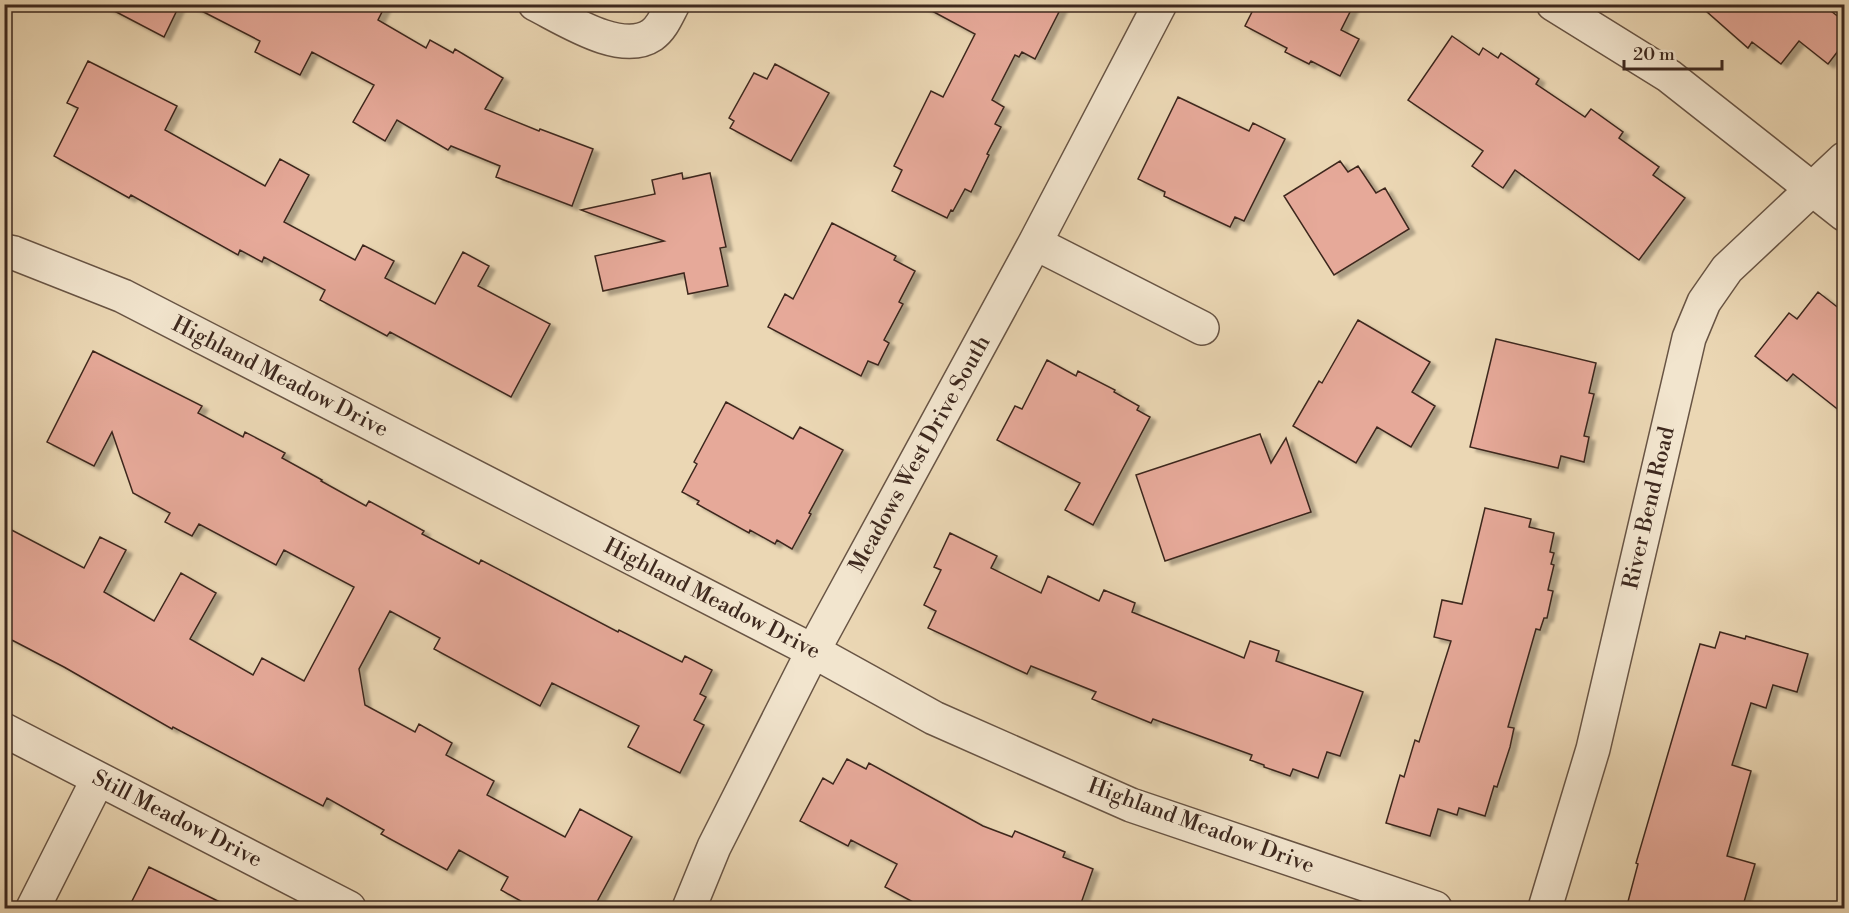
<svg xmlns="http://www.w3.org/2000/svg" width="1849" height="913" font-family="'Libre Bodoni',serif">
<defs>
<filter id="shadow"><feDropShadow dx="6" dy="4" stdDeviation="1.5" flood-color="#0004"/></filter>
</defs>
<rect width="100%" height="100%" fill="#ebd7b4"/>
<filter id="stains"><feTurbulence type="fractalNoise" baseFrequency=".00333" numOctaves="4"/><feColorMatrix values="0 0 0 0 .2 0 0 0 0 .09 0 0 0 0 .02 0 0 0 .5 -.17"/></filter>
<radialGradient id="worn" r=".72"><stop offset=".6" stop-color="#630" stop-opacity="0"/><stop offset="1" stop-color="#630" stop-opacity=".3"/></radialGradient>
<!-- building -->
<path fill="#e6a999" stroke="#3d281e" stroke-width="1.5" filter="url(#shadow)" d="M 101,4 L 180,4 L 164,37 Z
M 188,4 L 386,4 L 378,20 L 426,48 L 430,40 L 453,53 L 455,49 L 503,78 L 485,109 L 539,131 L 540,129 L 593,149 L 572,206 L 496,177 L 500,166 L 451,146 L 448,150 L 397,120 L 385,141 L 353,122 L 374,85 L 312,52 L 300,75 L 255,52 L 260,41 Z
M 919,4 L 1063,4 L 1035,59 L 1022,52 L 1019,57 L 1015,55 L 992,100 L 1004,107 L 995,124 L 1001,127 L 987,154 L 989,155 L 971,192 L 965,189 L 953,211 L 951,210 L 947,218 L 892,191 L 902,170 L 894,166 L 931,91 L 943,97 L 975,34 Z
M 1256,4 L 1354,4 L 1341,30 L 1359,39 L 1340,76 L 1311,61 L 1309,64 L 1285,52 L 1287,48 L 1245,26 Z
M 1698,4 L 1822,4 L 1845,22 L 1845,42 L 1828,64 L 1799,41 L 1781,64 L 1752,42 L 1748,48 Z
M 1452,36 L 1479,55 L 1483,48 L 1498,58 L 1501,53 L 1539,79 L 1536,84 L 1585,117 L 1591,109 L 1623,132 L 1619,138 L 1659,167 L 1653,175 L 1685,198 L 1639,260 L 1515,170 L 1503,188 L 1472,166 L 1483,151 L 1408,100 Z
M 88,61 L 177,106 L 165,130 L 265,186 L 280,159 L 309,175 L 284,222 L 355,260 L 363,245 L 394,261 L 385,278 L 435,304 L 463,252 L 489,266 L 478,286 L 550,324 L 511,397 L 390,332 L 387,336 L 320,300 L 325,290 L 264,257 L 262,262 L 240,250 L 238,255 L 131,195 L 129,198 L 54,156 L 78,108 L 67,103 Z
M 775,64 L 829,93 L 791,161 L 730,128 L 734,121 L 729,118 L 754,73 L 767,79 Z
M 1178,97 L 1249,131 L 1253,123 L 1285,139 L 1244,221 L 1235,217 L 1230,227 L 1164,196 L 1165,192 L 1138,179 Z
M 1340,161 L 1348,172 L 1358,166 L 1376,193 L 1385,188 L 1409,229 L 1334,275 L 1284,196 Z
M 682,173 L 683,179 L 710,173 L 726,247 L 720,248 L 728,286 L 688,294 L 684,273 L 603,291 L 595,256 L 664,241 L 581,210 L 655,194 L 652,180 Z
M 832,223 L 896,256 L 894,260 L 915,271 L 899,302 L 903,304 L 884,340 L 889,343 L 878,365 L 868,361 L 861,376 L 768,327 L 785,294 L 793,299 Z
M 1818,292 L 1845,313 L 1845,415 L 1793,374 L 1787,381 L 1755,356 L 1789,313 L 1797,319 Z
M 1358,320 L 1430,362 L 1412,392 L 1435,406 L 1411,447 L 1377,427 L 1356,463 L 1293,426 L 1319,381 L 1322,383 Z
M 1496,339 L 1596,363 L 1589,393 L 1594,394 L 1584,436 L 1589,437 L 1584,462 L 1561,456 L 1558,468 L 1470,447 Z
M 93,351 L 202,406 L 198,413 L 243,437 L 245,432 L 285,453 L 282,458 L 322,480 L 321,481 L 366,506 L 369,501 L 424,531 L 422,534 L 479,564 L 481,560 L 618,632 L 619,630 L 682,662 L 685,656 L 712,670 L 700,694 L 706,697 L 694,720 L 704,725 L 680,773 L 628,747 L 639,726 L 552,683 L 540,706 L 434,649 L 440,638 L 390,611 L 359,669 L 365,705 L 415,732 L 419,724 L 452,743 L 446,755 L 494,781 L 487,795 L 565,837 L 580,809 L 632,837 L 593,909 L 535,909 L 501,890 L 508,877 L 459,850 L 447,870 L 381,834 L 384,830 L 327,798 L 323,806 L 173,727 L 172,729 L 64,667 L 4,636 L 4,526 L 84,568 L 100,537 L 126,550 L 104,592 L 154,621 L 181,573 L 216,593 L 190,639 L 253,675 L 262,658 L 304,681 L 354,587 L 284,550 L 276,565 L 199,524 L 192,536 L 165,522 L 170,513 L 133,493 L 112,432 L 94,466 L 47,442 Z
M 1047,360 L 1076,376 L 1078,371 L 1115,390 L 1114,392 L 1139,406 L 1137,410 L 1150,417 L 1093,525 L 1065,510 L 1080,483 L 997,440 L 1015,406 L 1022,409 Z
M 726,402 L 793,439 L 800,427 L 843,450 L 809,513 L 811,514 L 792,549 L 777,540 L 775,544 L 750,530 L 749,533 L 697,504 L 699,501 L 682,492 L 697,464 L 694,462 Z
M 1260,434 L 1271,463 L 1286,438 L 1311,512 L 1165,561 L 1136,475 Z
M 1485,508 L 1531,519 L 1529,527 L 1554,533 L 1550,552 L 1554,553 L 1551,564 L 1554,565 L 1548,590 L 1553,591 L 1547,618 L 1544,618 L 1540,630 L 1536,629 L 1508,727 L 1514,728 L 1510,747 L 1497,787 L 1494,786 L 1485,816 L 1459,808 L 1457,815 L 1438,809 L 1430,836 L 1386,823 L 1400,775 L 1404,777 L 1415,740 L 1419,742 L 1451,641 L 1434,637 L 1442,600 L 1462,604 Z
M 950,533 L 997,556 L 991,568 L 1041,593 L 1048,576 L 1099,601 L 1104,590 L 1135,603 L 1132,612 L 1244,658 L 1250,641 L 1279,651 L 1276,661 L 1363,692 L 1340,756 L 1327,752 L 1318,778 L 1293,769 L 1290,776 L 1264,767 L 1264,765 L 1250,760 L 1252,755 L 1153,719 L 1151,723 L 1092,699 L 1096,692 L 1031,666 L 1027,674 L 928,628 L 936,611 L 924,605 L 941,570 L 934,567 Z
M 1720,632 L 1745,639 L 1746,636 L 1808,654 L 1797,692 L 1773,685 L 1766,708 L 1751,703 L 1732,765 L 1751,771 L 1727,856 L 1755,864 L 1742,909 L 1626,909 L 1638,864 L 1636,863 L 1700,644 L 1715,648 Z
M 847,759 L 866,769 L 869,763 L 983,826 L 1012,837 L 1015,831 L 1065,852 L 1063,857 L 1093,869 L 1079,909 L 926,909 L 885,887 L 897,864 L 851,840 L 848,846 L 800,821 L 823,778 L 833,784 Z
M 149,867 L 234,909 L 128,909 Z"/>
<g fill="none" stroke-linecap="round" stroke-linejoin="round">
<defs>
<path id="street" d="M 535,4 C 565,19 621,56 652,35 C 662,28 667,15 673,4
M 1553,4 L 1669,76 L 1844,214
M 1035,243 L 1202,328
M 4,251 L 14,253 L 123,296 L 813,651 L 934,718 L 1131,805 L 1435,908
M 4,730 L 349,908
M 33,908 L 98,779
M 689,908 L 714,847 L 813,651 L 1035,243 L 1160,4
M 1545,908 L 1593,749 L 1689,338 L 1704,302 L 1727,269 L 1844,159"/>
</defs>
<!-- street casing -->
<use href="#street" stroke="#685444" stroke-width="36"/>
<!-- street -->
<use href="#street" stroke="#f2e5ce" stroke-width="33"/>
</g>
<g text-anchor="middle" dominant-baseline="central" stroke-width="4.5" stroke-linejoin="round" paint-order="stroke">
<!-- street labels -->
<g font-size="22" fill="#3d281e" stroke="#f2e5ce">
<text transform="translate(280 377) rotate(27)">Highland Meadow Drive</text>
<text transform="translate(920 454) rotate(-61)">Meadows West Drive South</text>
<text transform="translate(1649 508) rotate(-77)">River Bend Road</text>
<text transform="translate(712 599) rotate(27)">Highland Meadow Drive</text>
<text transform="translate(177 819) rotate(27)">Still Meadow Drive</text>
<text transform="translate(1201 826) rotate(20)">Highland Meadow Drive</text>
</g>
</g>
<!-- margin -->
<rect width="1849" height="913" fill="none" stroke="#ebd7b4" stroke-width="24"/>
<rect x="6" y="6" width="1837" height="901" fill="none" stroke="#3d281e" stroke-width="3"/>
<rect x="12" y="12" width="1825" height="889" fill="none" stroke="#3d281e" stroke-width="1.5"/>
<!-- scale -->
<path d="M1624 60v9h98v-9" fill="none" stroke="#3d281e" stroke-width="3"/>
<text x="1633" y="60" font-size="18" fill="#3d281e" stroke="#f2e5ce" stroke-width="4.5" paint-order="stroke">20 m</text>
<rect width="100%" height="100%" filter="url(#stains)"/>
<rect width="100%" height="100%" fill="url(#worn)"/>
</svg>
